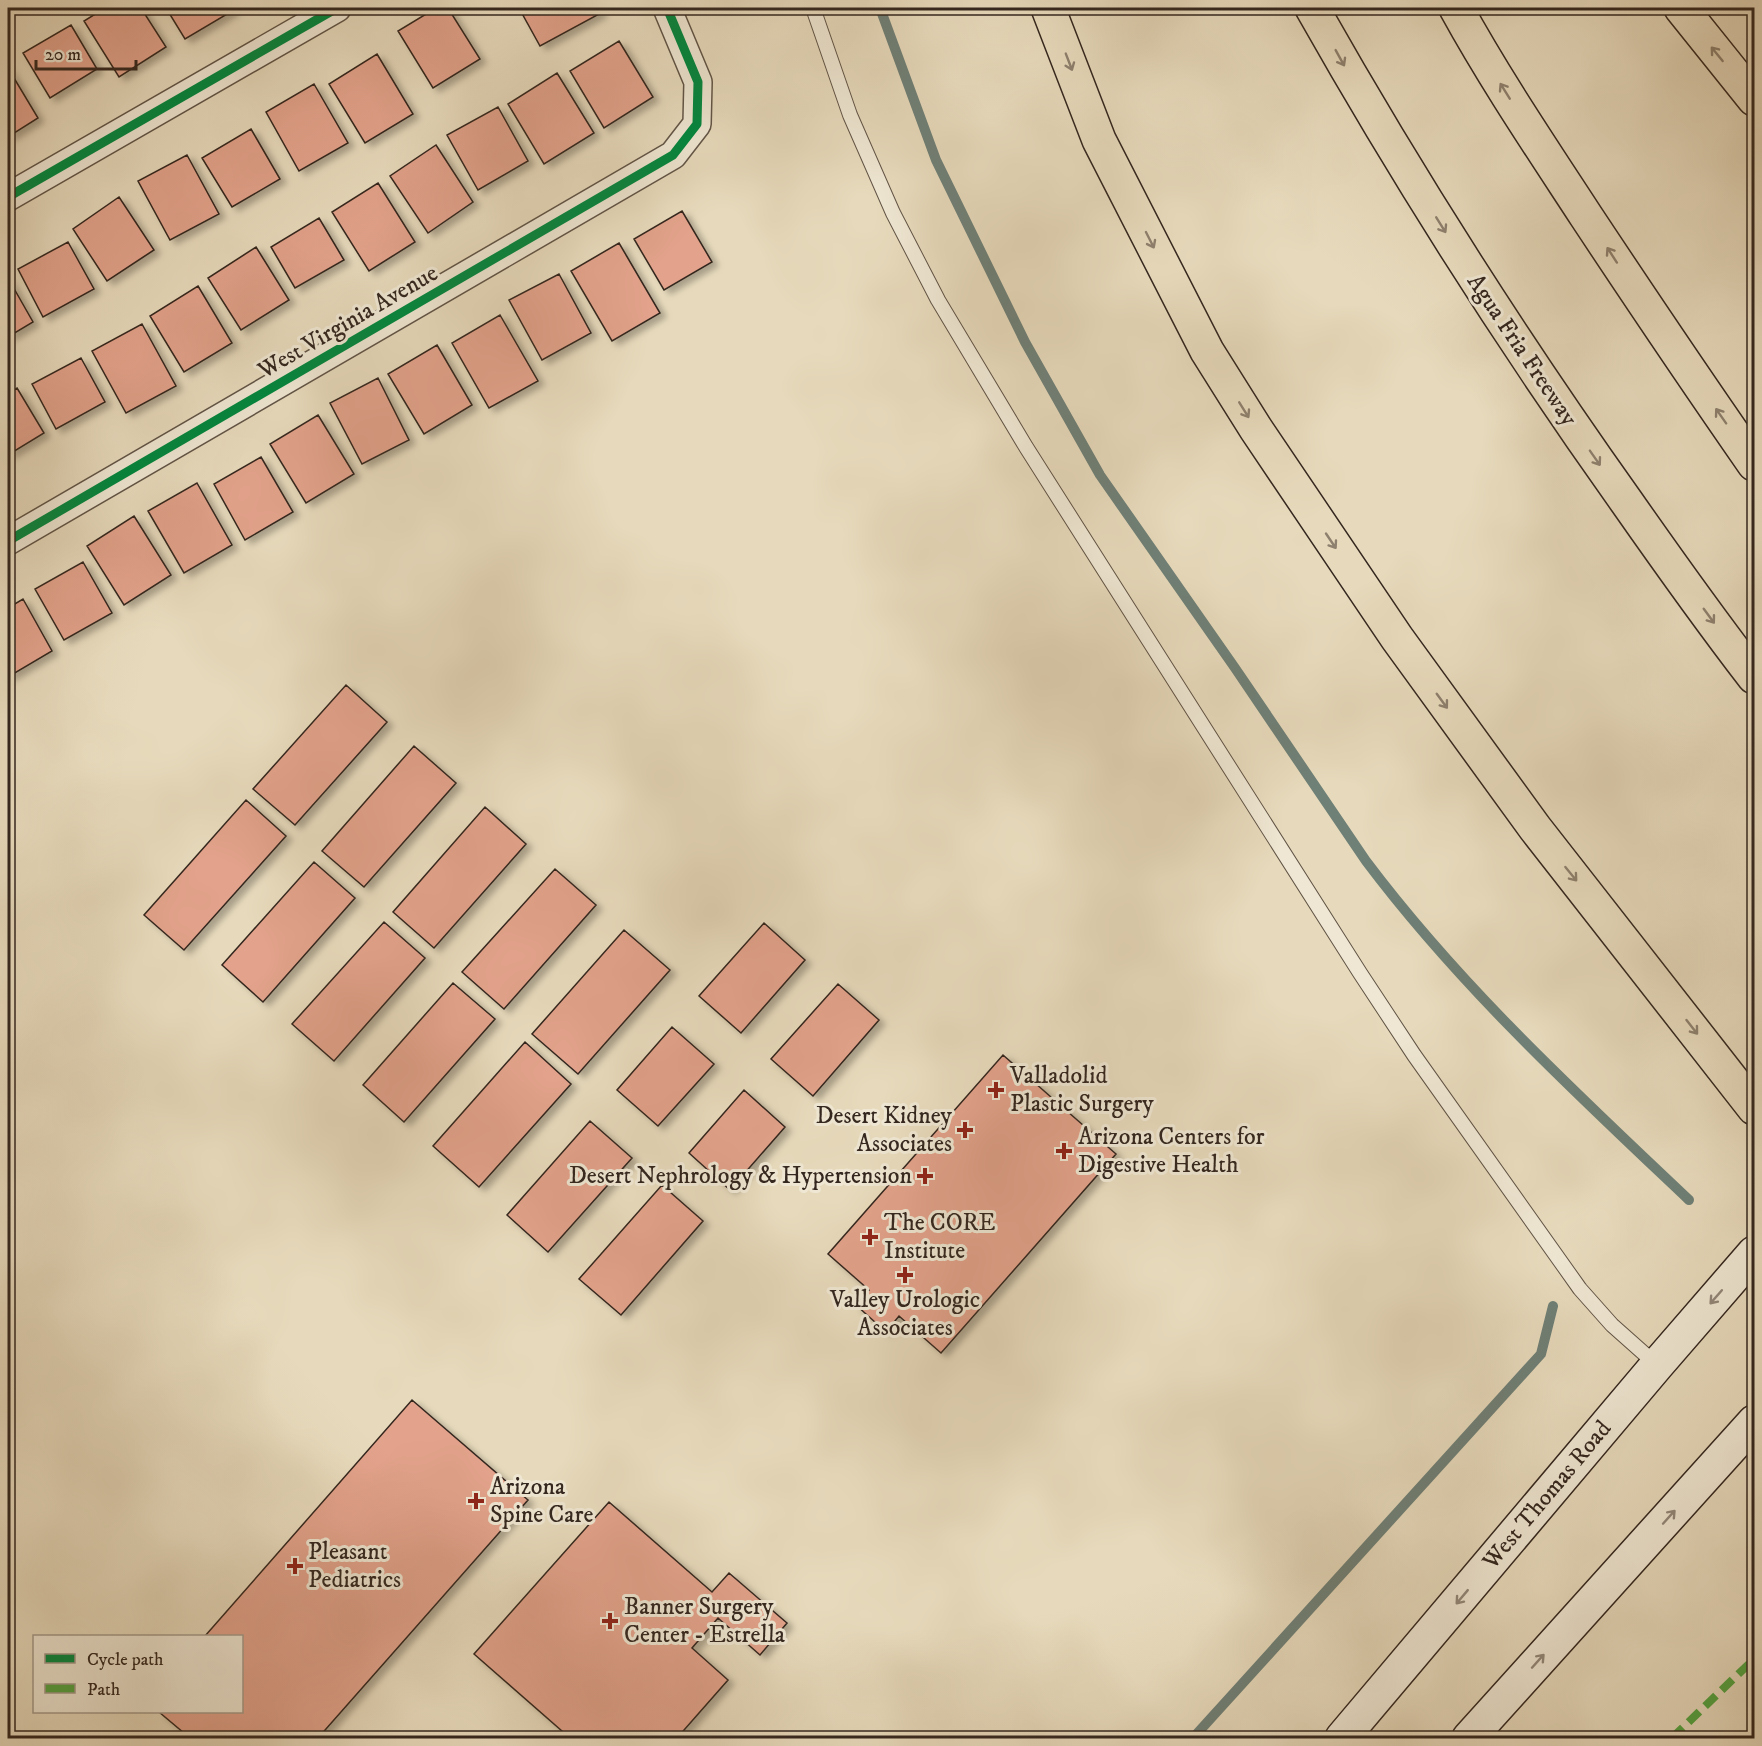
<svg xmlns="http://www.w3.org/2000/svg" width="1762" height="1746" font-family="'IM FELL DW Pica',serif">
<defs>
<filter id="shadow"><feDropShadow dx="6" dy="4" stdDeviation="3" flood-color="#0004"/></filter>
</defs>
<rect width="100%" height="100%" fill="#e7dabc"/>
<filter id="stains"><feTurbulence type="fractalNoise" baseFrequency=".00333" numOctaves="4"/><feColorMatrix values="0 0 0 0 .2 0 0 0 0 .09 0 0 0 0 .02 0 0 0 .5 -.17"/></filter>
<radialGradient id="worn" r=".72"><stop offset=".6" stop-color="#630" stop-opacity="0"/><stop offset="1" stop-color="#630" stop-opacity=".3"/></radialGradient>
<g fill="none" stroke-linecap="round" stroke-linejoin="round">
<!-- stream -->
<path stroke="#6f8077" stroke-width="10" d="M 880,8 L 936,160 L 1025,342 L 1100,475 L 1235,668 L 1366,861 C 1460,986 1575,1092 1689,1200
M 1193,1738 L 1541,1354 L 1553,1306"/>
</g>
<!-- building -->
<path fill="#e2a28b" stroke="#34271f" stroke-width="1.5" filter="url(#shadow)" d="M 105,8 L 141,8 L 166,47 L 119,77 L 84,21 Z
M 166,8 L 233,8 L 234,10 L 185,39 Z
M 436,8 L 448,8 L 480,59 L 433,88 L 398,31 Z
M 519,8 L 598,8 L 601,13 L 540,46 Z
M 71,25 L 97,69 L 50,98 L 23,53 Z
M 619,41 L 653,97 L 604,128 L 570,71 Z
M 377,54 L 413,114 L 365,143 L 329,84 Z
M 8,68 L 38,118 L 8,137 Z
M 557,73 L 594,133 L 544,164 L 508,104 Z
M 314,84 L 348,143 L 299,171 L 266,112 Z
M 498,107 L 528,161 L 478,190 L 447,135 Z
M 251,129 L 280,179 L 232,207 L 202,158 Z
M 436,145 L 473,202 L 428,233 L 390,176 Z
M 187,155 L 219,214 L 170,240 L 138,181 Z
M 378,183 L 415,242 L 369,271 L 332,212 Z
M 119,197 L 154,250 L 107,281 L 73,229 Z
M 682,211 L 712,262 L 664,290 L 634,239 Z
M 319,218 L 344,260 L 295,288 L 271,247 Z
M 68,242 L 94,289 L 43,317 L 18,269 Z
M 619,243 L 660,313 L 612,341 L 571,271 Z
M 256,247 L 289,300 L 241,330 L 208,278 Z
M 559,274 L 591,333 L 542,360 L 509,300 Z
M 8,278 L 33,322 L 8,337 Z
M 198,286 L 232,343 L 184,372 L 150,316 Z
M 500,315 L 538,381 L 489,408 L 452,343 Z
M 142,324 L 176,386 L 126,413 L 92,351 Z
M 437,345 L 472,405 L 424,434 L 388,374 Z
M 81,358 L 105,402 L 56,429 L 32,384 Z
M 378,378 L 409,440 L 362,464 L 330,403 Z
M 17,388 L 44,433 L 8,455 L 8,394 Z
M 318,415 L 354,474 L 306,503 L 270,444 Z
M 261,457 L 293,512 L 245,540 L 214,484 Z
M 197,483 L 232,545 L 184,573 L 148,511 Z
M 134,516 L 171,575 L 124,605 L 87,546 Z
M 83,562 L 112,613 L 64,640 L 35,589 Z
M 23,599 L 52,651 L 8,677 L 8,608 Z
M 346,685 L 387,722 L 295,825 L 253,789 Z
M 414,746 L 456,783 L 364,887 L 322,851 Z
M 246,800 L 286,836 L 184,950 L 144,915 Z
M 485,807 L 526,844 L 434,948 L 393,912 Z
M 314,862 L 355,898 L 263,1002 L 222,965 Z
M 555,869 L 596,905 L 504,1009 L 462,972 Z
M 384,922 L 425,958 L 334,1061 L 292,1024 Z
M 764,923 L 805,960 L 741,1033 L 699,996 Z
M 624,930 L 670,970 L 578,1074 L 532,1034 Z
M 453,983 L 495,1019 L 404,1122 L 363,1085 Z
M 838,984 L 879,1020 L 813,1096 L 771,1059 Z
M 672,1027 L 714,1064 L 658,1126 L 617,1090 Z
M 525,1042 L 571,1084 L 479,1187 L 433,1146 Z
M 1003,1055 L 1116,1154 L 941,1353 L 899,1316 L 886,1332 L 856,1305 L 869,1290 L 828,1254 Z
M 744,1090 L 785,1127 L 730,1190 L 689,1153 Z
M 590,1121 L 632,1158 L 548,1252 L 507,1215 Z
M 662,1185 L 703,1221 L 621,1315 L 579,1279 Z
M 412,1400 L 528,1500 L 318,1738 L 190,1738 L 159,1712 L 242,1712 L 242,1636 L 205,1636 Z
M 609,1502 L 712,1592 L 729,1573 L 787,1623 L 760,1655 L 718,1618 L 692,1648 L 728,1680 L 677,1738 L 570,1738 L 474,1654 Z"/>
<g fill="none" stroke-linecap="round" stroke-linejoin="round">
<defs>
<path id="lane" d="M 813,8 L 850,115 L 893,213 L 938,300 L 1026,447 L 1360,973 L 1414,1055 L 1580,1289 L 1612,1325 L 1657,1365"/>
<path id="street" d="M 8,197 L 337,8
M 8,541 L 673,155 L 697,124 L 698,82 L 667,8"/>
<path id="secondary" d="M 1342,1738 L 1657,1365 L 1754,1253
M 1469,1738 L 1754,1422"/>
<path id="highway" d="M 1048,8 L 1099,140 L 1207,351 L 1256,429 L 1397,638 L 1535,828 L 1754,1108
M 1312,8 C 1408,178 1513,342 1626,501 C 1668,561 1710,620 1754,677
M 1456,8 C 1495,79 1541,147 1586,216 C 1641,299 1697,382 1754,464
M 1681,8 L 1754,99"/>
</defs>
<!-- lane casing -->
<use href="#lane" stroke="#615446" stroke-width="16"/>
<!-- street casing -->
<use href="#street" stroke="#615446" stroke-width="30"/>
<!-- secondary casing -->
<use href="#secondary" stroke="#34271f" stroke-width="36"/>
<!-- highway casing -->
<use href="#highway" stroke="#34271f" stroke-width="36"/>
<!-- lane -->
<use href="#lane" stroke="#efe7d3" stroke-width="14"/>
<!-- street -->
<use href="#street" stroke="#efe7d3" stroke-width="27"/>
<!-- secondary -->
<use href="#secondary" stroke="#efe7d3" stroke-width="33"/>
<!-- highway -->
<use href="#highway" stroke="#e7dabc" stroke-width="33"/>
<!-- quiet -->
<path stroke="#53a341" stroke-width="8" stroke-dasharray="15 8" stroke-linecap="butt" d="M 1672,1738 L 1754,1659"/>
<defs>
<path id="cycleway" d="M 8,197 L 337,8
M 8,541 L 673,155 L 697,124 L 698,82 L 667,8"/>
</defs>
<!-- cycleway casing -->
<use href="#cycleway" stroke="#efe7d3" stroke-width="13"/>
<!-- cycleway -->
<use href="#cycleway" stroke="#00873e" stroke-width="9"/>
</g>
<!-- one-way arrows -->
<defs><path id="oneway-shaft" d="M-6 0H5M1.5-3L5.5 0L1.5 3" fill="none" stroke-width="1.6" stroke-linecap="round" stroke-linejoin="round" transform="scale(1.5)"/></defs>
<g stroke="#8e806e">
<use href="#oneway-shaft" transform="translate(1717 54) rotate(-129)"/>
<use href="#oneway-shaft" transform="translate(1340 58) rotate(61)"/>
<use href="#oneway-shaft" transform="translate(1069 62) rotate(69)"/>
<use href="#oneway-shaft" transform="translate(1505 91) rotate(-122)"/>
<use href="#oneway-shaft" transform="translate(1441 225) rotate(58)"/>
<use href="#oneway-shaft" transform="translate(1150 240) rotate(63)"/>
<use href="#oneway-shaft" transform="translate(1612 255) rotate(-123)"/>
<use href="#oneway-shaft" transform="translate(1244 410) rotate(58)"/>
<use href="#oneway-shaft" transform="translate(1721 416) rotate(-125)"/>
<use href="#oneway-shaft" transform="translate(1595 458) rotate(55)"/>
<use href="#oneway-shaft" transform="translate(1331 541) rotate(56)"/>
<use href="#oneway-shaft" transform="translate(1709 616) rotate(54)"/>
<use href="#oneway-shaft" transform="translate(1442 701) rotate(54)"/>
<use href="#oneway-shaft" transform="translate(1571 874) rotate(51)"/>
<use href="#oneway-shaft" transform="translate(1692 1027) rotate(52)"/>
</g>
<g stroke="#928779">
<use href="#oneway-shaft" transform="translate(1716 1297) rotate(131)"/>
<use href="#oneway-shaft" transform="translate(1669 1517) rotate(-48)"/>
<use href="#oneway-shaft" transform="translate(1462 1597) rotate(130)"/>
<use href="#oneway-shaft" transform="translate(1538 1661) rotate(-48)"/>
</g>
<!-- markers -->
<g fill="#8f2418" stroke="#efe7d3" stroke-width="2">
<path d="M993 1081h6v6h6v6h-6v6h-6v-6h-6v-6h6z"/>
<path d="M962 1121h6v6h6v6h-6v6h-6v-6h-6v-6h6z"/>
<path d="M1061 1142h6v6h6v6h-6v6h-6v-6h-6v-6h6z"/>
<path d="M922 1167h6v6h6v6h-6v6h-6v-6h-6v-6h6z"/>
<path d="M867 1228h6v6h6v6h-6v6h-6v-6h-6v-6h6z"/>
<path d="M902 1266h6v6h6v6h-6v6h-6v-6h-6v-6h6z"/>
<path d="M473 1492h6v6h6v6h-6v6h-6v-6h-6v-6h6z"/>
<path d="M292 1557h6v6h6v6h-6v6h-6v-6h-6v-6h6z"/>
<path d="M607 1612h6v6h6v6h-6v6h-6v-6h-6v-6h6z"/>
</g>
<g text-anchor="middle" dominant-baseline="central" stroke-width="6" stroke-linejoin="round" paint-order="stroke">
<!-- street labels -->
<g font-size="24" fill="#34271f" stroke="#efe7d3">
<text transform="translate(348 322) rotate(-30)">West Virginia Avenue</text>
<text transform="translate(1522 350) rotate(56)">Agua Fria Freeway</text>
<text transform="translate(1547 1495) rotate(-50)">West Thomas Road</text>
</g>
<!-- poi labels -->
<g font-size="24" fill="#34271f" stroke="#efe7d3" text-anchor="start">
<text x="1010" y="1076">Valladolid<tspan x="1010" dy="28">Plastic Surgery</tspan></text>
<text x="952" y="1116" text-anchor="end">Desert Kidney<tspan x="952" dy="28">Associates</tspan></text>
<text x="1078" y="1137">Arizona Centers for<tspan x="1078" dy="28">Digestive Health</tspan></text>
<text x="912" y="1176" text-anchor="end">Desert Nephrology &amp; Hypertension</text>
<text x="884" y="1223">The CORE<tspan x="884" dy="28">Institute</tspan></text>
<text x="905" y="1300" text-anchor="middle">Valley Urologic<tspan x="905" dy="28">Associates</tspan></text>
<text x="490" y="1487">Arizona<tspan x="490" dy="28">Spine Care</tspan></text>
<text x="308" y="1552">Pleasant<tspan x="308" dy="28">Pediatrics</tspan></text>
<text x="624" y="1607">Banner Surgery<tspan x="624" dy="28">Center - Estrella</tspan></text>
</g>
</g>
<!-- margin -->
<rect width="1762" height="1746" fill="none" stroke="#e7dabc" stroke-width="30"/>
<rect x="9" y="9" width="1744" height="1728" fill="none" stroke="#34271f" stroke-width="3"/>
<rect x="15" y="15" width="1732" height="1716" fill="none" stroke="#34271f" stroke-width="1.5"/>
<!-- legend -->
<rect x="33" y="1635" width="210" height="78" fill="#efe7d3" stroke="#a49a8b" stroke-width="1.5"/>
<rect x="45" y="1654" width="30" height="9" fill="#00873e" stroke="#a49a8b" stroke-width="1.5"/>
<text x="87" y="1665" font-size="18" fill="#34271f">Cycle path</text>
<rect x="45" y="1684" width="30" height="9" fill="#53a341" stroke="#a49a8b" stroke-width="1.5"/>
<text x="87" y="1695" font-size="18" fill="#34271f">Path</text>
<!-- scale -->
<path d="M36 60v9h100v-9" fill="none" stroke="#34271f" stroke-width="3"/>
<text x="45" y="60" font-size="18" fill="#34271f" stroke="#efe7d3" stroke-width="4.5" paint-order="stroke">20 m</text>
<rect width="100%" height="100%" filter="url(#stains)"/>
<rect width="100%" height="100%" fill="url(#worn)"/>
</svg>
